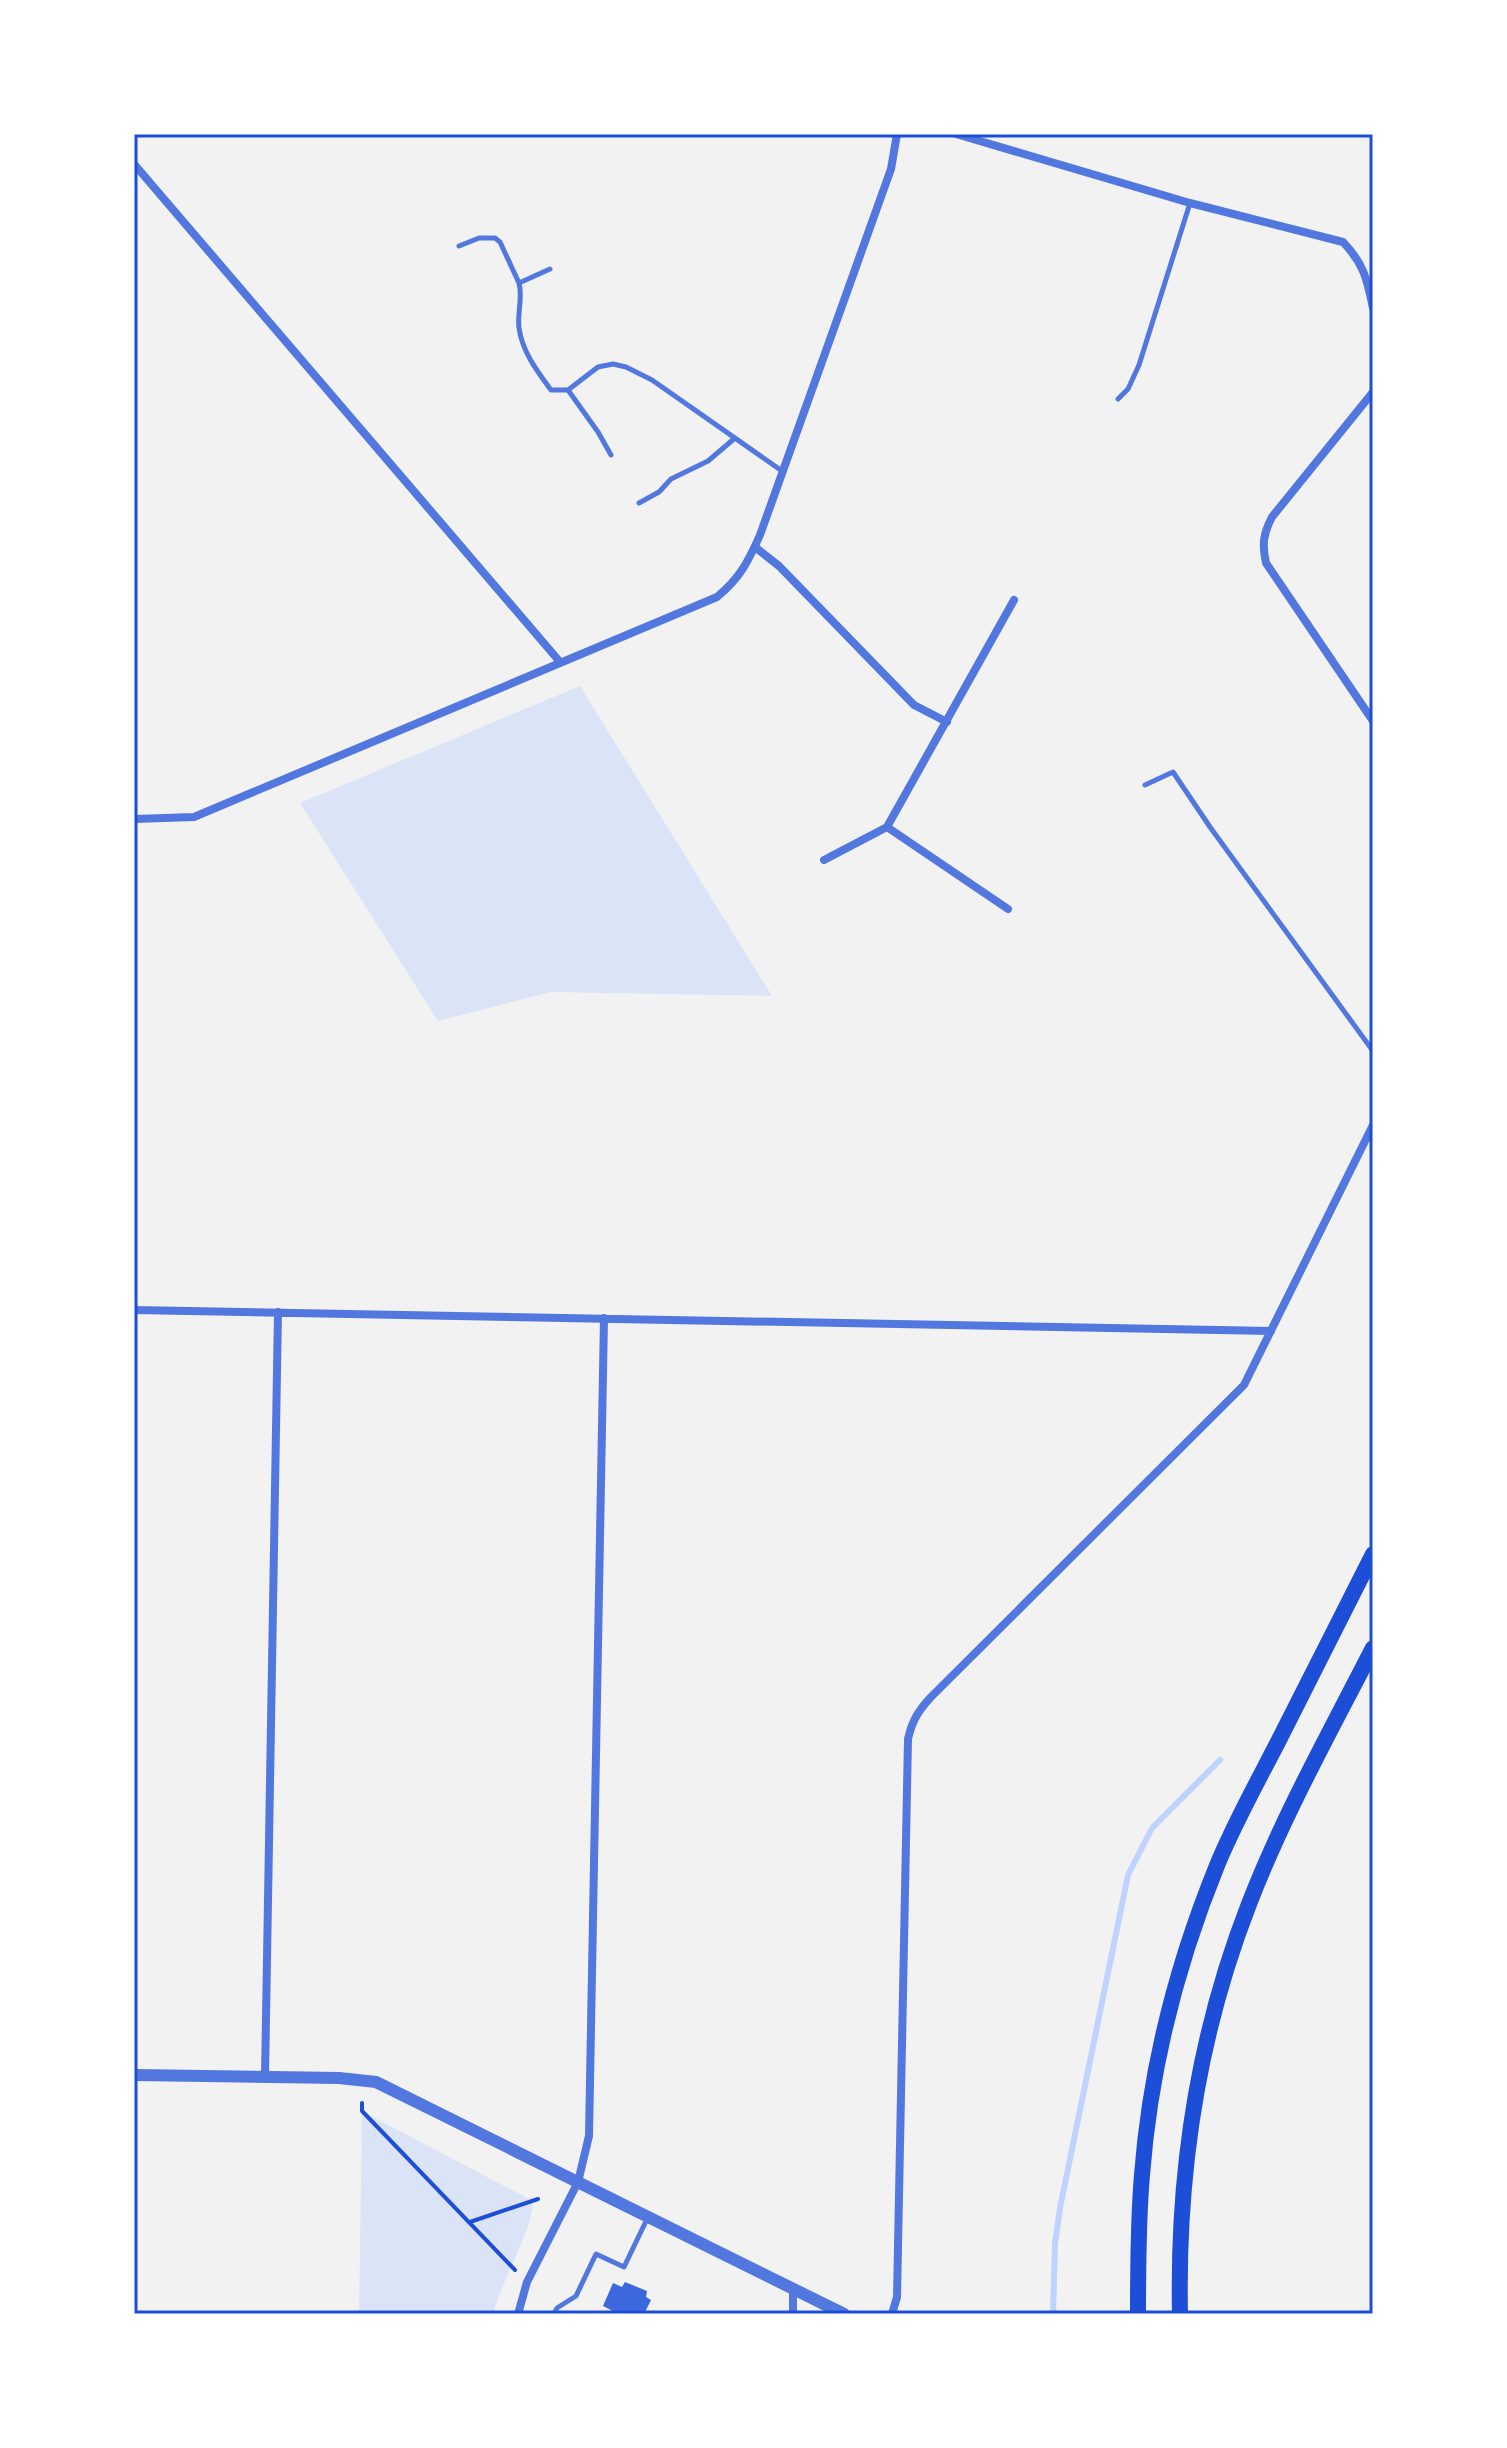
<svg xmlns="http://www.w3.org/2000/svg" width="1507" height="2448" font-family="'Archivo Narrow',sans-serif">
<rect width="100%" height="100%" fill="#f2f2f2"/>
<!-- green -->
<path fill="#dbe4f7" d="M 580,686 L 772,996 L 551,992 L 438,1021 L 300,803 Z
M 362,2111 L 533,2201 C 532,2233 502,2279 493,2314 L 359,2314 Z"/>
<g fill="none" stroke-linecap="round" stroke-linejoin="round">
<!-- stream -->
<path stroke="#bfd3fe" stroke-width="6" d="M 1053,2314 L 1055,2244 L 1060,2208 L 1128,1875 L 1152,1828 L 1220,1760"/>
</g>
<!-- building -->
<path fill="#3d67dc" d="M 625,2282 L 647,2291 L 646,2297 L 651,2300 L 644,2314 L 612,2314 L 611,2310 L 603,2306 L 613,2283 L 622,2287 Z"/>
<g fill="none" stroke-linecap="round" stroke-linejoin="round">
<!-- path -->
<path stroke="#1d4ed8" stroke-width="4" d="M 362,2103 L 362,2111 L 515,2270
M 470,2222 L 538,2199"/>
<!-- service -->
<path stroke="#5277de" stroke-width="5" d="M 459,246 L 479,238 L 495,238 L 500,242 L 519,283
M 550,269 L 519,283 C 523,298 517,313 519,328 C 522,351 537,371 551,390 L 568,390
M 1118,399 L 1128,389 L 1139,365 L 1190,203
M 611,455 L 598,432 L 568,390 L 598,367 L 613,364 L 626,367 L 652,380 L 782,471
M 639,503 L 659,492 L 671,479 L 708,461 L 735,438
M 1145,785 L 1173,772 L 1210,827 L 1373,1051
M 554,2314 L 557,2308 L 576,2296 L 596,2254 L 624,2267 L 648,2217"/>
<!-- minor -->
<path stroke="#5277de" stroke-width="8" d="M 956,134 L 1190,203 L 1343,242 C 1364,264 1367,279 1373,308
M 134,164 L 560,662
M 1373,392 L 1272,517 C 1263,534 1262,545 1266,563 L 1373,721
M 755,547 L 779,566 L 914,705 L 947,722
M 134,819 L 194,817 L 717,597 C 740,578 748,562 760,535 L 891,169 L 897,134
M 887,827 L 1008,909
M 824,860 L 887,827 L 1014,600
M 134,1310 L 1271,1331
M 265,2077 L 278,1312
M 518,2314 L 527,2282 L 578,2182 L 589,2136 L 604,1318
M 793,2314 L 793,2288
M 892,2314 L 897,2297 L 908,1739 C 912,1721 918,1711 931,1697 L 1244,1385 L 1373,1125"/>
<!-- tertiary -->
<path stroke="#5277de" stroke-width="12" d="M 134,2075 L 339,2078 L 376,2082 L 844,2314"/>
<!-- trunk -->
<path stroke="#1d4ed8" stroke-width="16" d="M 1138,2314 C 1138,2267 1138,2221 1142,2175 C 1150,2069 1178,1961 1218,1863 C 1236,1820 1259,1779 1280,1738 C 1311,1677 1342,1615 1373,1554
M 1180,2314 C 1177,2174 1198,2035 1249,1904 C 1283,1816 1330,1732 1373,1648"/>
</g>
<!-- border -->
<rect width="1507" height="2448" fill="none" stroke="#ffffff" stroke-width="272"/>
<rect x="136" y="136" width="1235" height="2176" fill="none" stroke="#1d4ed8" stroke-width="3"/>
</svg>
